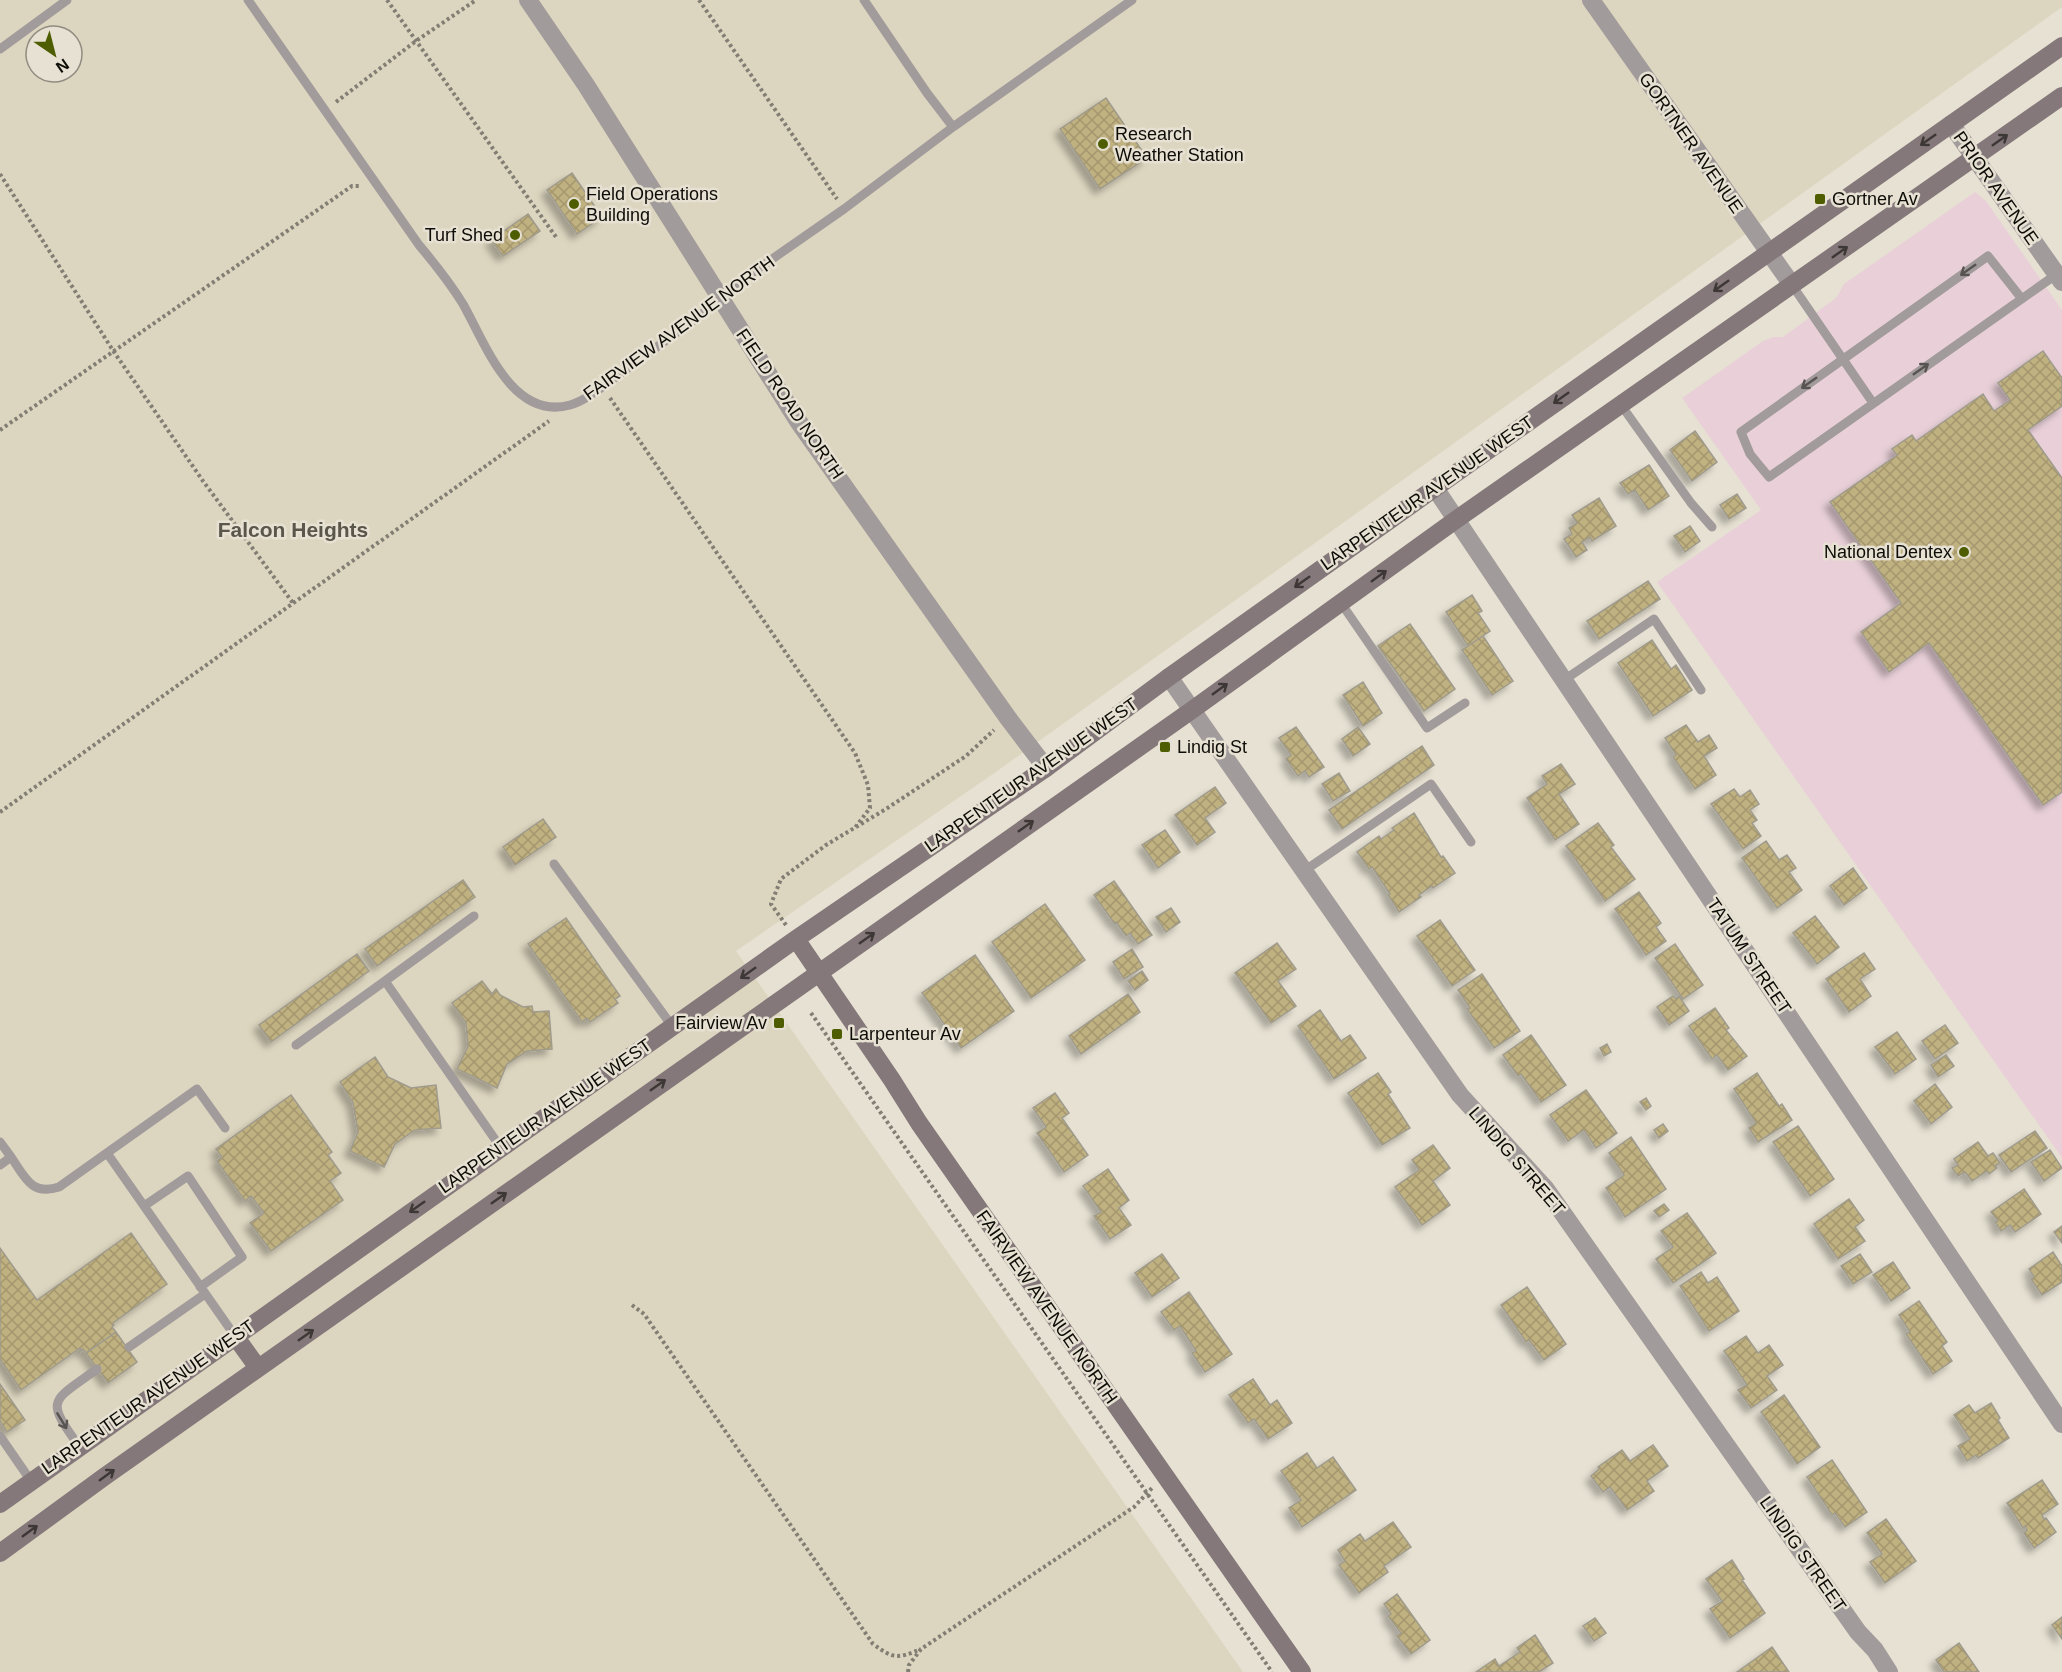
<svg xmlns="http://www.w3.org/2000/svg" width="2062" height="1672" font-family="Arial,sans-serif">
<defs>
<pattern id="building-cross-hatch" width="8" height="8" patternUnits="userSpaceOnUse" patternTransform="scale(1.5)"><rect width="8" height="8" fill="#c0b181"/><path d="M0 0l8 8M0 8l8-8" fill="none" stroke="#a4976e"/></pattern>
<filter id="shadow"><feDropShadow dx="-5.5" dy="5.5" stdDeviation="3" flood-color="#0004"/></filter>
</defs>
<rect width="100%" height="100%" fill="#e6e1d2"/>
<!-- commercial -->
<path fill="#e9d0d8" d="M 1975,192 L 1986,201 L 2062,310 L 2062,1158 L 1657,582 L 1761,510 L 1682,398 L 1763,341 L 1773,337 L 1783,337 L 1836,298 L 1844,284 Z"/>
<!-- built -->
<path fill="#dcd5bf" fill-rule="evenodd" d="M 0,0 L 2062,0 L 2062,7 L 993,774 L 736,951 L 1243,1672 L 0,1672 ZM 36,36 L 72,36 L 72,72 L 36,72 Z"/>
<!-- building -->
<path fill="url(#building-cross-hatch)" stroke="#9f9b8d" stroke-width="1.5" filter="url(#shadow)" d="M 1106,98 L 1147,158 L 1100,189 L 1060,129 Z
M 572,173 L 602,217 L 577,234 L 547,190 Z
M 528,214 L 540,231 L 503,256 L 491,240 Z
M 2043,351 L 2062,378 L 2062,406 L 2028,430 L 2062,478 L 2062,792 L 2043,805 L 1929,643 L 1889,672 L 1861,632 L 1901,603 L 1830,502 L 1897,455 L 1892,449 L 1912,435 L 1916,441 L 1983,394 L 1994,411 L 2010,400 L 1998,383 Z
M 1695,431 L 1717,462 L 1692,481 L 1670,450 Z
M 1649,465 L 1669,496 L 1648,510 L 1635,490 L 1628,494 L 1620,483 Z
M 1737,494 L 1746,508 L 1729,519 L 1720,505 Z
M 1599,498 L 1616,526 L 1592,541 L 1590,537 L 1582,542 L 1587,550 L 1576,557 L 1564,539 L 1572,534 L 1569,528 L 1577,523 L 1572,515 Z
M 1690,526 L 1700,541 L 1685,552 L 1674,536 Z
M 1648,581 L 1660,599 L 1599,639 L 1587,621 Z
M 1472,595 L 1482,611 L 1478,613 L 1490,631 L 1468,646 L 1446,612 Z
M 1410,624 L 1455,689 L 1424,711 L 1378,646 Z
M 1483,636 L 1513,681 L 1492,695 L 1462,650 Z
M 1652,640 L 1671,669 L 1676,665 L 1692,690 L 1653,716 L 1618,663 Z
M 1363,682 L 1382,713 L 1363,726 L 1343,695 Z
M 1686,725 L 1698,742 L 1709,735 L 1717,748 L 1704,756 L 1716,775 L 1695,789 L 1673,757 L 1676,755 L 1665,738 Z
M 1296,727 L 1324,767 L 1309,777 L 1305,771 L 1298,776 L 1286,759 L 1291,755 L 1279,738 Z
M 1358,727 L 1370,744 L 1353,756 L 1342,739 Z
M 1422,746 L 1434,765 L 1342,829 L 1329,810 Z
M 1561,764 L 1575,784 L 1559,794 L 1579,824 L 1555,840 L 1527,798 L 1547,784 L 1542,776 Z
M 1339,773 L 1350,791 L 1333,801 L 1322,784 Z
M 1215,787 L 1226,803 L 1205,818 L 1215,832 L 1197,845 L 1175,815 Z
M 1734,789 L 1740,797 L 1750,790 L 1759,804 L 1750,810 L 1757,820 L 1752,823 L 1761,836 L 1743,849 L 1711,804 Z
M 1414,813 L 1441,857 L 1443,856 L 1455,873 L 1433,888 L 1432,886 L 1419,895 L 1421,897 L 1399,912 L 1388,895 L 1390,894 L 1372,867 L 1369,869 L 1357,852 L 1379,836 L 1381,839 L 1394,830 L 1392,828 Z
M 543,819 L 556,837 L 515,865 L 503,847 Z
M 1598,823 L 1614,845 L 1611,847 L 1635,879 L 1605,901 L 1566,846 Z
M 1165,830 L 1180,852 L 1158,868 L 1142,845 Z
M 1766,841 L 1779,860 L 1787,855 L 1796,868 L 1789,872 L 1802,890 L 1777,908 L 1742,858 Z
M 1853,868 L 1867,888 L 1844,905 L 1830,886 Z
M 463,880 L 475,897 L 377,966 L 365,949 Z
M 1114,881 L 1152,935 L 1138,944 L 1130,933 L 1126,936 L 1116,922 L 1114,923 L 1094,895 Z
M 1639,892 L 1661,923 L 1656,927 L 1666,941 L 1646,955 L 1615,909 Z
M 1045,904 L 1085,960 L 1031,998 L 992,942 Z
M 1171,908 L 1180,922 L 1166,932 L 1156,917 Z
M 1815,916 L 1839,947 L 1817,964 L 1793,933 Z
M 566,918 L 620,996 L 615,999 L 618,1003 L 590,1022 L 587,1018 L 582,1022 L 528,944 Z
M 1440,920 L 1475,970 L 1452,986 L 1417,936 Z
M 1277,943 L 1296,969 L 1278,981 L 1296,1006 L 1271,1023 L 1235,973 Z
M 1675,944 L 1703,985 L 1683,999 L 1655,958 Z
M 1132,949 L 1143,967 L 1124,979 L 1113,962 Z
M 1864,953 L 1875,969 L 1860,979 L 1871,996 L 1849,1012 L 1826,979 Z
M 357,954 L 369,971 L 271,1042 L 259,1025 Z
M 975,955 L 1014,1011 L 961,1048 L 922,993 Z
M 1142,971 L 1148,980 L 1135,990 L 1128,981 Z
M 1482,974 L 1520,1031 L 1494,1048 L 1467,1009 L 1470,1008 L 1458,990 Z
M 482,981 L 492,994 L 496,989 L 500,995 L 523,1007 L 532,1006 L 533,1012 L 549,1011 L 552,1049 L 527,1051 L 507,1064 L 497,1088 L 457,1069 L 468,1046 L 466,1023 L 452,1003 Z
M 1128,994 L 1140,1012 L 1081,1054 L 1069,1036 Z
M 1673,996 L 1676,999 L 1679,996 L 1689,1011 L 1669,1025 L 1657,1007 Z
M 1715,1008 L 1729,1028 L 1726,1030 L 1747,1056 L 1728,1070 L 1717,1055 L 1712,1059 L 1689,1026 Z
M 1320,1010 L 1341,1041 L 1350,1035 L 1366,1058 L 1334,1079 L 1298,1026 Z
M 1945,1025 L 1958,1043 L 1935,1059 L 1922,1041 Z
M 1897,1032 L 1916,1059 L 1895,1074 L 1875,1047 Z
M 1531,1035 L 1566,1085 L 1541,1102 L 1521,1074 L 1518,1076 L 1503,1055 Z
M 1607,1044 L 1611,1052 L 1604,1056 L 1600,1048 Z
M 1946,1055 L 1954,1066 L 1938,1077 L 1931,1065 Z
M 375,1057 L 388,1077 L 411,1088 L 436,1085 L 441,1128 L 415,1130 L 395,1144 L 384,1167 L 350,1151 L 358,1132 L 353,1103 L 340,1082 Z
M 1378,1073 L 1391,1092 L 1388,1094 L 1410,1128 L 1382,1145 L 1348,1093 Z
M 1757,1073 L 1779,1106 L 1782,1104 L 1792,1120 L 1758,1142 L 1749,1128 L 1756,1123 L 1734,1089 Z
M 1935,1084 L 1952,1107 L 1931,1124 L 1914,1101 Z
M 1586,1090 L 1617,1133 L 1596,1148 L 1584,1130 L 1568,1141 L 1550,1115 Z
M 1055,1093 L 1069,1113 L 1062,1118 L 1088,1155 L 1064,1172 L 1037,1133 L 1046,1127 L 1033,1108 Z
M 291,1095 L 332,1152 L 328,1155 L 341,1173 L 330,1181 L 343,1200 L 271,1251 L 250,1223 L 264,1213 L 251,1196 L 245,1201 L 217,1161 L 222,1157 L 216,1149 Z
M 1646,1098 L 1651,1106 L 1646,1110 L 1640,1102 Z
M 1663,1124 L 1668,1131 L 1659,1138 L 1654,1130 Z
M 1798,1126 L 1834,1179 L 1810,1196 L 1773,1142 Z
M 2035,1131 L 2047,1148 L 2011,1172 L 1999,1155 Z
M 1631,1137 L 1666,1189 L 1625,1217 L 1606,1188 L 1624,1175 L 1609,1153 Z
M 1978,1142 L 1988,1156 L 1993,1153 L 2000,1163 L 1995,1166 L 1997,1168 L 1989,1174 L 1987,1171 L 1972,1181 L 1965,1172 L 1958,1176 L 1952,1168 L 1958,1165 L 1954,1159 Z
M 1433,1145 L 1450,1168 L 1433,1181 L 1450,1205 L 1422,1225 L 1395,1187 L 1419,1170 L 1412,1160 Z
M 2050,1150 L 2062,1168 L 2044,1181 L 2031,1162 Z
M 1108,1169 L 1129,1200 L 1119,1208 L 1131,1225 L 1110,1239 L 1094,1216 L 1101,1212 L 1083,1186 Z
M 2024,1189 L 2041,1214 L 2015,1232 L 2010,1225 L 2001,1231 L 1995,1222 L 1998,1221 L 1991,1212 Z
M 1849,1199 L 1864,1220 L 1855,1227 L 1865,1241 L 1838,1259 L 1814,1224 Z
M 1664,1204 L 1669,1210 L 1659,1217 L 1654,1211 Z
M 1687,1213 L 1716,1253 L 1673,1283 L 1656,1259 L 1673,1247 L 1661,1231 Z
M 2062,1226 L 2062,1243 L 2054,1232 Z
M 131,1233 L 167,1284 L 113,1323 L 114,1325 L 112,1327 L 116,1332 L 86,1353 L 83,1349 L 81,1351 L 80,1348 L 21,1390 L 0,1359 L 0,1248 L 37,1300 Z
M 2053,1252 L 2062,1266 L 2062,1282 L 2042,1295 L 2031,1279 L 2034,1277 L 2029,1269 Z
M 1162,1254 L 1179,1278 L 1152,1297 L 1135,1273 Z
M 1860,1254 L 1872,1272 L 1853,1284 L 1841,1266 Z
M 1893,1262 L 1910,1288 L 1891,1301 L 1873,1275 Z
M 1701,1272 L 1708,1283 L 1717,1277 L 1739,1311 L 1709,1331 L 1680,1286 Z
M 1527,1287 L 1566,1344 L 1544,1360 L 1529,1340 L 1526,1342 L 1501,1305 Z
M 1189,1292 L 1232,1354 L 1205,1372 L 1192,1353 L 1196,1351 L 1180,1326 L 1174,1330 L 1161,1312 Z
M 1919,1301 L 1947,1342 L 1942,1346 L 1952,1361 L 1933,1374 L 1906,1334 L 1910,1332 L 1899,1315 Z
M 116,1332 L 137,1362 L 108,1383 L 86,1353 Z
M 1746,1336 L 1758,1353 L 1769,1345 L 1783,1365 L 1767,1376 L 1777,1390 L 1751,1408 L 1738,1390 L 1747,1385 L 1724,1351 Z
M 1253,1379 L 1270,1405 L 1277,1400 L 1292,1423 L 1268,1439 L 1254,1419 L 1248,1423 L 1229,1395 Z
M 0,1384 L 25,1420 L 7,1432 L 0,1421 Z
M 1784,1395 L 1820,1447 L 1797,1464 L 1761,1412 Z
M 1991,1403 L 2000,1418 L 1998,1420 L 2009,1438 L 1978,1458 L 1976,1455 L 1967,1461 L 1958,1446 L 1970,1439 L 1954,1415 L 1969,1405 L 1975,1413 Z
M 1653,1445 L 1668,1466 L 1647,1481 L 1654,1491 L 1627,1510 L 1610,1487 L 1603,1492 L 1591,1476 L 1599,1469 L 1598,1467 L 1622,1450 L 1630,1461 Z
M 1307,1453 L 1317,1468 L 1333,1457 L 1356,1490 L 1302,1527 L 1289,1508 L 1301,1500 L 1281,1471 Z
M 1832,1460 L 1867,1512 L 1845,1527 L 1835,1513 L 1832,1515 L 1807,1477 Z
M 2042,1480 L 2058,1504 L 2042,1515 L 2044,1519 L 2046,1518 L 2056,1532 L 2034,1548 L 2024,1533 L 2027,1530 L 2025,1526 L 2023,1528 L 2007,1503 Z
M 1886,1519 L 1916,1561 L 1885,1583 L 1870,1562 L 1882,1554 L 1867,1533 Z
M 1393,1522 L 1411,1547 L 1384,1566 L 1388,1572 L 1359,1593 L 1339,1565 L 1345,1561 L 1338,1550 L 1360,1534 L 1365,1541 Z
M 1732,1560 L 1744,1579 L 1742,1580 L 1765,1613 L 1730,1638 L 1710,1609 L 1722,1601 L 1706,1579 Z
M 1397,1594 L 1430,1640 L 1411,1654 L 1397,1636 L 1401,1633 L 1388,1616 L 1391,1614 L 1384,1604 Z
M 2062,1617 L 2062,1639 L 2052,1625 Z
M 1595,1618 L 1606,1633 L 1594,1641 L 1583,1626 Z
M 1535,1635 L 1553,1663 L 1539,1672 L 1476,1672 L 1495,1659 L 1499,1666 L 1520,1652 L 1517,1648 Z
M 1959,1643 L 1979,1672 L 1944,1672 L 1936,1660 Z
M 1772,1647 L 1789,1672 L 1737,1672 Z"/>
<g fill="none" stroke-linecap="round" stroke-linejoin="round">
<!-- path -->
<path stroke="#827e74" stroke-width="4" stroke-dasharray="3 3" stroke-linecap="butt" d="M 387,0 L 556,237
M 699,0 L 837,199
M 336,102 L 416,41 L 476,0
M 0,174 L 114,352 L 203,481 L 293,603
M 610,398 L 855,753 L 868,785 L 870,808 L 854,829
M 0,430 L 352,186 L 361,186
M 0,812 L 549,421
M 786,925 L 771,904 L 781,879 L 826,845 L 886,809 L 966,756 L 994,730
M 811,1013 L 1272,1672
M 632,1305 L 644,1314 L 873,1644 C 894,1659 897,1659 921,1649
M 908,1672 L 909,1665 L 921,1649 L 1134,1507 L 1153,1487"/>
<!-- lane -->
<path stroke="#a29b9b" stroke-width="9" d="M 248,0 L 419,245 C 435,264 450,283 463,304 C 485,343 512,421 570,405 C 586,401 607,383 621,373 C 649,353 677,332 706,311 L 719,296 L 844,209 L 953,127 L 1132,0
M 864,0 L 927,93 L 953,127
M 0,49 L 67,0
M 1792,285 L 1873,403
M 2022,299 L 1988,256 L 1741,432 L 1750,454 L 1769,477 L 2057,274
M 1621,405 L 1691,503 L 1712,527
M 1341,603 L 1427,728 L 1465,703
M 1564,680 L 1654,619 L 1701,690
M 554,864 L 672,1026
M 1304,871 L 1431,784 L 1471,842
M 385,981 L 474,916
M 296,1045 L 385,981 L 501,1148
M 0,1142 L 11,1157 L 0,1165
M 107,1153 L 235,1336
M 11,1157 C 25,1177 31,1196 59,1187 L 197,1089 L 225,1128
M 144,1206 L 188,1176 L 242,1257 L 200,1287
M 129,1347 L 205,1294
M 0,1436 L 31,1481
M 79,1446 C 44,1398 52,1402 97,1369"/>
<!-- street -->
<path stroke="#a29b9b" stroke-width="18" d="M 528,0 L 586,85 L 798,421 L 1008,718 L 1046,768
M 1591,0 L 1792,285
M 1951,124 L 2062,282
M 1435,488 L 2062,1424
M 1169,677 L 1460,1095 L 1545,1188 L 1858,1632 L 1875,1650 L 1889,1672"/>
<!-- secondary -->
<path stroke="#84787a" stroke-width="18" d="M 796,939 L 892,1080 L 919,1123 L 1302,1672
M 235,1336 L 258,1368
M 0,1504 L 796,939 L 1046,768 L 1169,677 L 1435,488 L 2062,46
M 0,1553 L 104,1477 L 1192,710 L 1457,519 L 2062,96"/>
</g>
<!-- one-way arrows -->
<defs><path id="oneway-shaft" d="M-6 0H5M1.5-3L5.5 0L1.5 3" fill="none" stroke-width="1.6" stroke-linecap="round" stroke-linejoin="round" transform="scale(1.5)"/></defs>
<g stroke="#3d3735">
<use href="#oneway-shaft" transform="translate(1928 140) rotate(145)"/>
<use href="#oneway-shaft" transform="translate(2000 140) rotate(-35)"/>
<use href="#oneway-shaft" transform="translate(1840 252) rotate(-35)"/>
<use href="#oneway-shaft" transform="translate(1721 286) rotate(145)"/>
<use href="#oneway-shaft" transform="translate(1561 398) rotate(145)"/>
<use href="#oneway-shaft" transform="translate(1379 576) rotate(-36)"/>
<use href="#oneway-shaft" transform="translate(1302 582) rotate(145)"/>
<use href="#oneway-shaft" transform="translate(1220 689) rotate(-36)"/>
<use href="#oneway-shaft" transform="translate(1026 826) rotate(-35)"/>
<use href="#oneway-shaft" transform="translate(867 938) rotate(-35)"/>
<use href="#oneway-shaft" transform="translate(748 973) rotate(145)"/>
<use href="#oneway-shaft" transform="translate(658 1085) rotate(-35)"/>
<use href="#oneway-shaft" transform="translate(499 1198) rotate(-35)"/>
<use href="#oneway-shaft" transform="translate(417 1207) rotate(145)"/>
<use href="#oneway-shaft" transform="translate(306 1335) rotate(-35)"/>
<use href="#oneway-shaft" transform="translate(107 1475) rotate(-36)"/>
<use href="#oneway-shaft" transform="translate(30 1531) rotate(-36)"/>
</g>
<g stroke="#585451">
<use href="#oneway-shaft" transform="translate(1968 270) rotate(145)"/>
<use href="#oneway-shaft" transform="translate(1921 369) rotate(-35)"/>
<use href="#oneway-shaft" transform="translate(1809 383) rotate(145)"/>
<use href="#oneway-shaft" transform="translate(62 1421) rotate(59)"/>
</g>
<!-- markers -->
<g fill="#4e5d00" stroke="#e6e1d2" stroke-width="2">
<circle cx="1103" cy="144" r="6"/>
<rect x="1814" y="193" width="12" height="12" rx="3"/>
<circle cx="574" cy="204" r="6"/>
<circle cx="515" cy="235" r="6"/>
<circle cx="1964" cy="552" r="6"/>
<rect x="1159" y="741" width="12" height="12" rx="3"/>
<rect x="773" y="1017" width="12" height="12" rx="3"/>
<rect x="831" y="1028" width="12" height="12" rx="3"/>
</g>
<g text-anchor="middle" dominant-baseline="central" stroke-width="5" stroke-linejoin="round" paint-order="stroke">
<!-- poi labels -->
<g font-size="18" fill="#0e0c07" stroke="#e6e1d2" text-anchor="start">
<text x="1115" y="134">Research<tspan x="1115" dy="21">Weather Station</tspan></text>
<text x="586" y="194">Field Operations<tspan x="586" dy="21">Building</tspan></text>
<text x="1832" y="199">Gortner Av</text>
<text x="503" y="235" text-anchor="end">Turf Shed</text>
<text x="1952" y="552" text-anchor="end">National Dentex</text>
<text x="1177" y="747">Lindig St</text>
<text x="767" y="1023" text-anchor="end">Fairview Av</text>
<text x="849" y="1034">Larpenteur Av</text>
</g>
<!-- street labels -->
<g font-size="18" fill="#0e0c07" stroke="#e6e1d2">
<text transform="translate(1691 143) rotate(55)">GORTNER AVENUE</text>
<text transform="translate(1996 188) rotate(55)">PRIOR AVENUE</text>
<text transform="translate(679 328) rotate(-36)">FAIRVIEW AVENUE NORTH</text>
<text transform="translate(790 404) rotate(56)">FIELD ROAD NORTH</text>
<text transform="translate(1427 493) rotate(-35)">LARPENTEUR AVENUE WEST</text>
<text transform="translate(1031 775) rotate(-35)">LARPENTEUR AVENUE WEST</text>
<text transform="translate(1749 956) rotate(56)">TATUM STREET</text>
<text transform="translate(545 1116) rotate(-35)">LARPENTEUR AVENUE WEST</text>
<text transform="translate(1517 1161) rotate(49)">LINDIG STREET</text>
<text transform="translate(1047 1307) rotate(55)">FAIRVIEW AVENUE NORTH</text>
<text transform="translate(148 1397) rotate(-35)">LARPENTEUR AVENUE WEST</text>
<text transform="translate(1803 1554) rotate(55)">LINDIG STREET</text>
</g>
<!-- quarter labels -->
<g font-size="21" font-weight="bold" fill="#5a5649" stroke="#e6e1d2">
<text x="293" y="529">Falcon Heights</text>
</g>
</g>
<!-- north arrow -->
<g transform="translate(54 54) rotate(145)"><circle r="28" fill="#e6e1d2" stroke="#908c81" stroke-width="1.5"/>
<path d="M0-4.5L10 22L0 15L-10 22Z" fill="#4e5d00"/>
<text y="-9" font-size="16" font-weight="bold" text-anchor="middle" fill="#0e0c07">N</text>
</g>
</svg>
